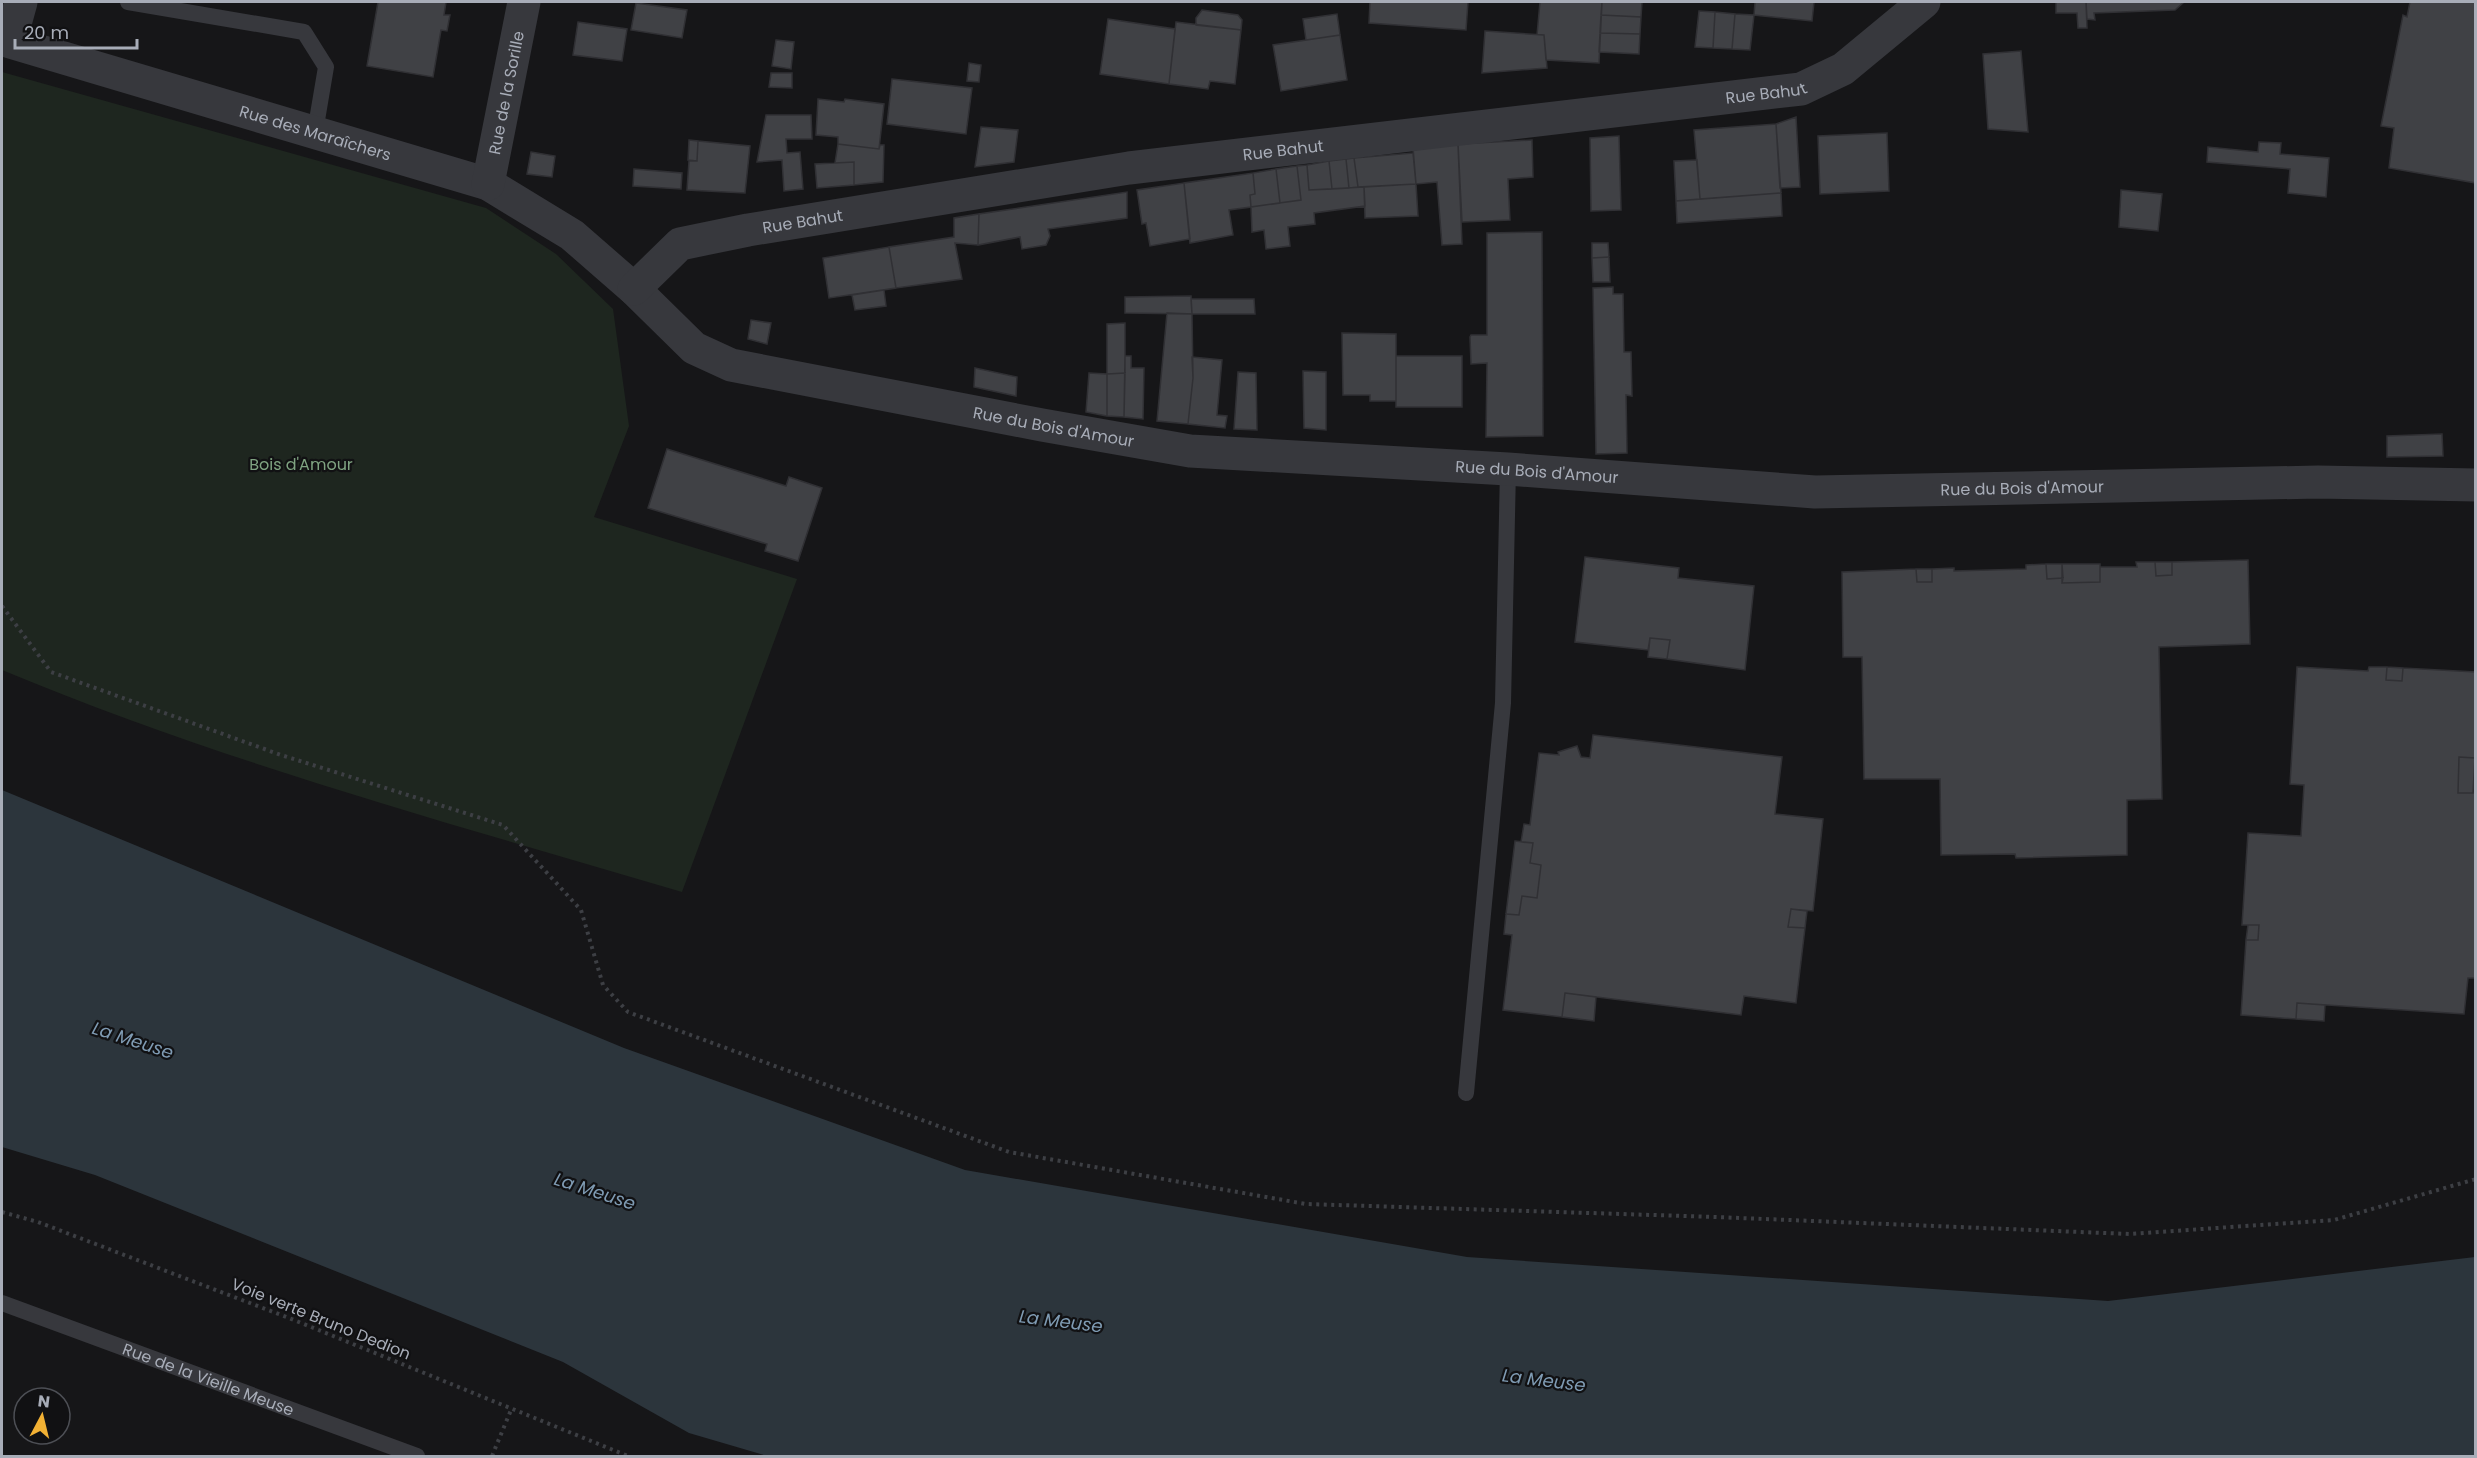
<svg xmlns="http://www.w3.org/2000/svg" width="2477" height="1458" font-family="Poppins,sans-serif">
<rect width="100%" height="100%" fill="#161618"/>
<!-- green -->
<path fill="#1e261f" d="M 2,72 L 486,208 L 556,254 L 613,309 L 629,426 L 594,517 L 797,579 L 682,892 C 453,824 222,762 2,670 Z"/>
<!-- water -->
<path fill="#2c353c" d="M 2,790 L 624,1048 L 965,1170 L 1467,1257 L 2108,1301 L 2475,1257 L 2475,1456 L 767,1456 L 689,1433 L 563,1362 L 95,1175 L 2,1147 Z"/>
<!-- building -->
<path fill="#404145" stroke="#303034" stroke-width="1.5" d="M 378,2 L 446,2 L 444,15 L 450,15 L 447,31 L 441,30 L 433,77 L 367,66 Z
M 1370,2 L 1468,2 L 1466,30 L 1369,23 Z
M 1540,2 L 1602,2 L 1599,63 L 1546,60 L 1544,35 L 1537,35 Z
M 1602,2 L 1642,2 L 1641,17 L 1601,15 Z
M 1755,2 L 1814,2 L 1812,21 L 1754,15 Z
M 2056,2 L 2086,2 L 2087,28 L 2078,28 L 2077,13 L 2056,13 Z
M 2086,2 L 2184,2 L 2175,10 L 2094,13 L 2095,20 L 2087,19 Z
M 2410,2 L 2476,2 L 2476,183 L 2389,168 L 2394,128 L 2381,126 L 2403,15 L 2407,17 Z
M 636,3 L 687,10 L 682,38 L 631,30 Z
M 1202,10 L 1238,15 L 1242,20 L 1241,30 L 1196,25 L 1196,18 Z
M 1699,11 L 1715,12 L 1713,48 L 1695,47 Z
M 1715,12 L 1735,14 L 1732,49 L 1713,48 Z
M 1337,14 L 1340,35 L 1306,40 L 1303,19 Z
M 1735,14 L 1754,15 L 1750,50 L 1732,49 Z
M 1601,15 L 1641,17 L 1640,34 L 1600,33 Z
M 1108,19 L 1175,29 L 1169,84 L 1100,74 Z
M 578,22 L 627,29 L 622,61 L 573,55 Z
M 1176,22 L 1241,30 L 1235,84 L 1210,81 L 1208,89 L 1169,84 Z
M 1485,31 L 1544,35 L 1547,68 L 1482,73 Z
M 1600,33 L 1640,34 L 1639,54 L 1599,52 Z
M 1340,35 L 1347,80 L 1281,91 L 1273,45 Z
M 776,40 L 794,42 L 791,69 L 772,66 Z
M 2021,51 L 2028,132 L 1988,129 L 1983,54 Z
M 969,63 L 981,65 L 979,82 L 967,81 Z
M 771,73 L 792,73 L 792,88 L 769,87 Z
M 892,79 L 972,88 L 966,134 L 887,124 Z
M 818,99 L 844,102 L 845,99 L 884,104 L 879,149 L 838,144 L 838,137 L 816,135 Z
M 766,115 L 811,115 L 812,139 L 786,139 L 787,153 L 800,152 L 803,189 L 784,191 L 782,160 L 757,162 Z
M 1796,117 L 1800,187 L 1780,188 L 1776,124 Z
M 1776,124 L 1781,193 L 1700,199 L 1694,130 Z
M 981,127 L 1018,130 L 1014,162 L 975,167 Z
M 1887,133 L 1889,191 L 1820,194 L 1818,136 Z
M 1619,136 L 1621,210 L 1591,211 L 1590,138 Z
M 689,140 L 698,141 L 697,161 L 688,160 Z
M 1532,140 L 1533,177 L 1508,179 L 1510,220 L 1462,222 L 1458,144 Z
M 698,141 L 750,146 L 745,193 L 687,190 L 689,161 L 697,161 Z
M 2259,142 L 2281,143 L 2280,154 L 2329,158 L 2326,197 L 2288,193 L 2290,169 L 2207,162 L 2208,147 L 2258,152 Z
M 838,144 L 879,149 L 880,145 L 884,145 L 883,182 L 854,185 L 854,162 L 835,163 Z
M 1458,144 L 1462,244 L 1442,245 L 1437,182 L 1416,184 L 1413,148 Z
M 531,152 L 555,156 L 552,177 L 527,174 Z
M 1413,153 L 1416,184 L 1358,187 L 1354,158 Z
M 1354,158 L 1358,187 L 1349,188 L 1346,159 Z
M 1346,159 L 1349,188 L 1332,189 L 1329,161 Z
M 1697,160 L 1700,199 L 1676,201 L 1674,161 Z
M 1329,161 L 1332,189 L 1309,190 L 1307,165 Z
M 854,162 L 854,185 L 817,188 L 815,164 Z
M 1307,165 L 1309,190 L 1364,187 L 1365,206 L 1314,213 L 1315,224 L 1288,227 L 1290,246 L 1266,249 L 1264,230 L 1252,232 L 1251,207 L 1301,200 L 1297,166 Z
M 1297,166 L 1301,200 L 1280,203 L 1276,169 Z
M 634,169 L 682,173 L 681,189 L 633,186 Z
M 1276,169 L 1280,203 L 1251,207 L 1250,195 L 1255,194 L 1253,173 Z
M 1253,173 L 1255,194 L 1250,195 L 1251,207 L 1229,210 L 1233,235 L 1190,243 L 1184,183 Z
M 1184,183 L 1190,239 L 1150,246 L 1146,223 L 1142,224 L 1137,190 Z
M 1416,184 L 1418,216 L 1365,218 L 1364,187 Z
M 2121,190 L 2162,194 L 2158,231 L 2119,227 Z
M 1127,192 L 1127,218 L 1048,229 L 1050,236 L 1046,245 L 1022,249 L 1020,237 L 978,245 L 979,214 Z
M 1781,193 L 1782,216 L 1677,223 L 1676,201 Z
M 979,214 L 978,245 L 955,243 L 962,279 L 896,288 L 889,247 L 954,237 L 954,218 Z
M 1542,232 L 1543,436 L 1486,437 L 1487,363 L 1471,364 L 1470,337 L 1471,335 L 1487,335 L 1487,233 Z
M 1592,243 L 1608,243 L 1609,257 L 1592,258 Z
M 889,247 L 896,288 L 829,298 L 823,258 Z
M 1609,257 L 1610,282 L 1593,282 L 1592,258 Z
M 1613,287 L 1613,294 L 1623,294 L 1624,352 L 1631,352 L 1632,396 L 1626,395 L 1627,453 L 1596,454 L 1593,288 Z
M 884,290 L 886,306 L 855,310 L 852,295 Z
M 1191,296 L 1192,314 L 1125,313 L 1125,297 Z
M 1191,299 L 1254,299 L 1255,314 L 1192,314 Z
M 1167,313 L 1192,314 L 1193,378 L 1188,424 L 1157,421 Z
M 751,320 L 771,323 L 767,344 L 748,339 Z
M 1125,323 L 1125,373 L 1107,374 L 1107,324 Z
M 1342,333 L 1396,334 L 1396,401 L 1370,401 L 1370,395 L 1343,395 Z
M 1125,356 L 1131,356 L 1131,368 L 1144,368 L 1143,419 L 1124,417 Z
M 1396,356 L 1462,356 L 1462,407 L 1396,407 Z
M 1192,357 L 1222,360 L 1217,415 L 1227,416 L 1225,428 L 1188,424 L 1193,378 Z
M 975,368 L 1017,377 L 1016,396 L 974,387 Z
M 1303,371 L 1326,372 L 1326,430 L 1304,428 Z
M 1238,372 L 1256,373 L 1257,430 L 1234,429 Z
M 1089,373 L 1107,374 L 1107,416 L 1086,412 Z
M 1125,373 L 1124,417 L 1107,416 L 1107,374 Z
M 2442,434 L 2443,456 L 2387,457 L 2387,436 Z
M 667,449 L 786,486 L 789,477 L 822,488 L 798,561 L 765,551 L 767,544 L 648,508 Z
M 1585,557 L 1679,568 L 1678,578 L 1754,586 L 1745,670 L 1667,659 L 1670,640 L 1650,638 L 1648,650 L 1575,642 Z
M 2248,560 L 2250,644 L 2159,647 L 2162,799 L 2127,800 L 2127,855 L 2016,858 L 2015,854 L 1941,855 L 1940,779 L 1864,779 L 1862,657 L 1843,657 L 1842,572 L 1916,569 L 1917,582 L 1932,582 L 1932,569 L 1954,568 L 1954,571 L 2026,569 L 2026,565 L 2046,564 L 2047,579 L 2063,578 L 2062,583 L 2100,582 L 2100,567 L 2137,567 L 2136,562 L 2155,562 L 2156,576 L 2172,575 L 2172,562 Z
M 2155,562 L 2172,562 L 2172,575 L 2156,576 Z
M 2046,564 L 2062,564 L 2063,578 L 2047,579 Z
M 2062,564 L 2100,564 L 2100,582 L 2062,583 Z
M 1916,569 L 1932,569 L 1932,582 L 1917,582 Z
M 1650,638 L 1670,640 L 1667,659 L 1648,657 Z
M 2297,667 L 2368,671 L 2369,667 L 2387,667 L 2386,680 L 2402,681 L 2403,668 L 2476,672 L 2475,758 L 2459,757 L 2458,793 L 2476,793 L 2476,978 L 2468,978 L 2464,1014 L 2297,1003 L 2296,1019 L 2241,1015 L 2246,940 L 2258,940 L 2259,925 L 2242,925 L 2248,833 L 2301,836 L 2304,785 L 2290,784 Z
M 2387,667 L 2403,668 L 2402,681 L 2386,680 Z
M 1593,735 L 1782,757 L 1775,814 L 1823,819 L 1813,911 L 1791,909 L 1788,927 L 1805,928 L 1796,1003 L 1744,996 L 1741,1015 L 1565,993 L 1562,1017 L 1503,1010 L 1512,935 L 1504,934 L 1506,914 L 1519,915 L 1522,896 L 1537,898 L 1541,865 L 1530,863 L 1533,843 L 1521,842 L 1524,824 L 1530,825 L 1539,753 L 1559,755 L 1558,752 L 1577,746 L 1581,757 L 1590,758 Z
M 2459,757 L 2475,758 L 2473,793 L 2458,793 Z
M 1515,841 L 1533,843 L 1530,863 L 1541,865 L 1537,898 L 1522,896 L 1519,915 L 1506,914 Z
M 1791,909 L 1807,911 L 1805,928 L 1788,927 Z
M 2248,925 L 2259,925 L 2258,940 L 2246,940 Z
M 1565,993 L 1596,997 L 1594,1021 L 1562,1017 Z
M 2297,1003 L 2325,1005 L 2324,1021 L 2296,1019 Z"/>
<g fill="none" stroke-linecap="round" stroke-linejoin="round">
<!-- path -->
<path stroke="#3d3f44" stroke-width="4" stroke-dasharray="3 4.5" stroke-linecap="butt" d="M 2,606 L 51,672 L 281,755 L 503,825 L 581,910 L 603,985 L 628,1012 L 1009,1152 L 1306,1204 L 1716,1217 L 2129,1234 L 2334,1220 L 2476,1179
M 2,1212 L 38,1222 L 289,1318 L 628,1456
M 492,1456 L 511,1410"/>
<!-- service -->
<g stroke="#37383d" stroke-width="16">
<path d="M 128,2 L 304,32 L 326,67 L 315,132"/>
<path d="M 1466,1093 L 1503,703 L 1508,469"/>
<path id="s1" d="M 2,1303 L 417,1456"/>
</g>
<!-- minor -->
<g stroke="#37383d" stroke-width="33">
<path id="s2" d="M 21,2 L 10,42 L 488,184 L 572,235 L 634,289 L 694,348 L 731,365 L 1042,425 L 1190,451 L 1508,469 L 1815,492 L 2318,482 L 2476,485"/>
<path id="s3" d="M 488,184 L 524,2"/>
<path id="s4" d="M 634,289 L 680,244 L 748,230 L 1129,168 L 1801,89 L 1843,69 L 1924,2"/>
</g>
</g>
<g text-anchor="middle" dominant-baseline="central" stroke-width="4.5" stroke-linejoin="round" paint-order="stroke">
<!-- street labels -->
<g font-size="16" fill="#a8adb8" stroke="#111113">
<text stroke="none"><textPath href="#s4" startOffset="1161">Rue Bahut</textPath></text>
<text stroke="none"><textPath href="#s3" startOffset="93">Rue de la Sorille</textPath></text>
<text stroke="none"><textPath href="#s2" startOffset="360">Rue des Maraîchers</textPath></text>
<text stroke="none"><textPath href="#s4" startOffset="675">Rue Bahut</textPath></text>
<text stroke="none"><textPath href="#s4" startOffset="189">Rue Bahut</textPath></text>
<text stroke="none"><textPath href="#s2" startOffset="1174">Rue du Bois d'Amour</textPath></text>
<text stroke="none"><textPath href="#s2" startOffset="1660">Rue du Bois d'Amour</textPath></text>
<text stroke="none"><textPath href="#s2" startOffset="2146">Rue du Bois d'Amour</textPath></text>
<text transform="translate(321 1319) rotate(22)">Voie verte Bruno Dedion</text>
<text stroke="none"><textPath href="#s1" startOffset="220">Rue de la Vieille Meuse</textPath></text>
</g>
<!-- park labels -->
<g font-size="16" fill="#7fa381" stroke="#111113">
<text x="301" y="464">Bois d'Amour</text>
</g>
<!-- water labels -->
<g font-size="18" font-style="italic" fill="#7f9bb3" stroke="#111113">
<text transform="translate(133 1040) rotate(18)">La Meuse</text>
<text transform="translate(595 1191) rotate(18)">La Meuse</text>
<text transform="translate(1061 1321) rotate(7)">La Meuse</text>
<text transform="translate(1544 1380) rotate(7)">La Meuse</text>
</g>
</g>
<!-- border -->
<rect width="2477" height="1458" fill="none" stroke="#a8adb8" stroke-width="6"/>
<!-- north arrow -->
<g transform="translate(42 1416) rotate(7)"><circle r="28" fill="#111113" stroke="#4d4f55" stroke-width="1.5"/>
<path d="M0-4.5L10 22L0 15L-10 22Z" fill="#f2b134"/>
<text y="-9" font-size="16" font-weight="bold" text-anchor="middle" fill="#a8adb8">N</text>
</g>
<!-- scale -->
<path d="M15 39v9h122v-9" fill="none" stroke="#a8adb8" stroke-width="3"/>
<text x="24" y="39" font-size="18" fill="#a8adb8" stroke="#111113" stroke-width="4.5" paint-order="stroke">20 m</text>
</svg>
